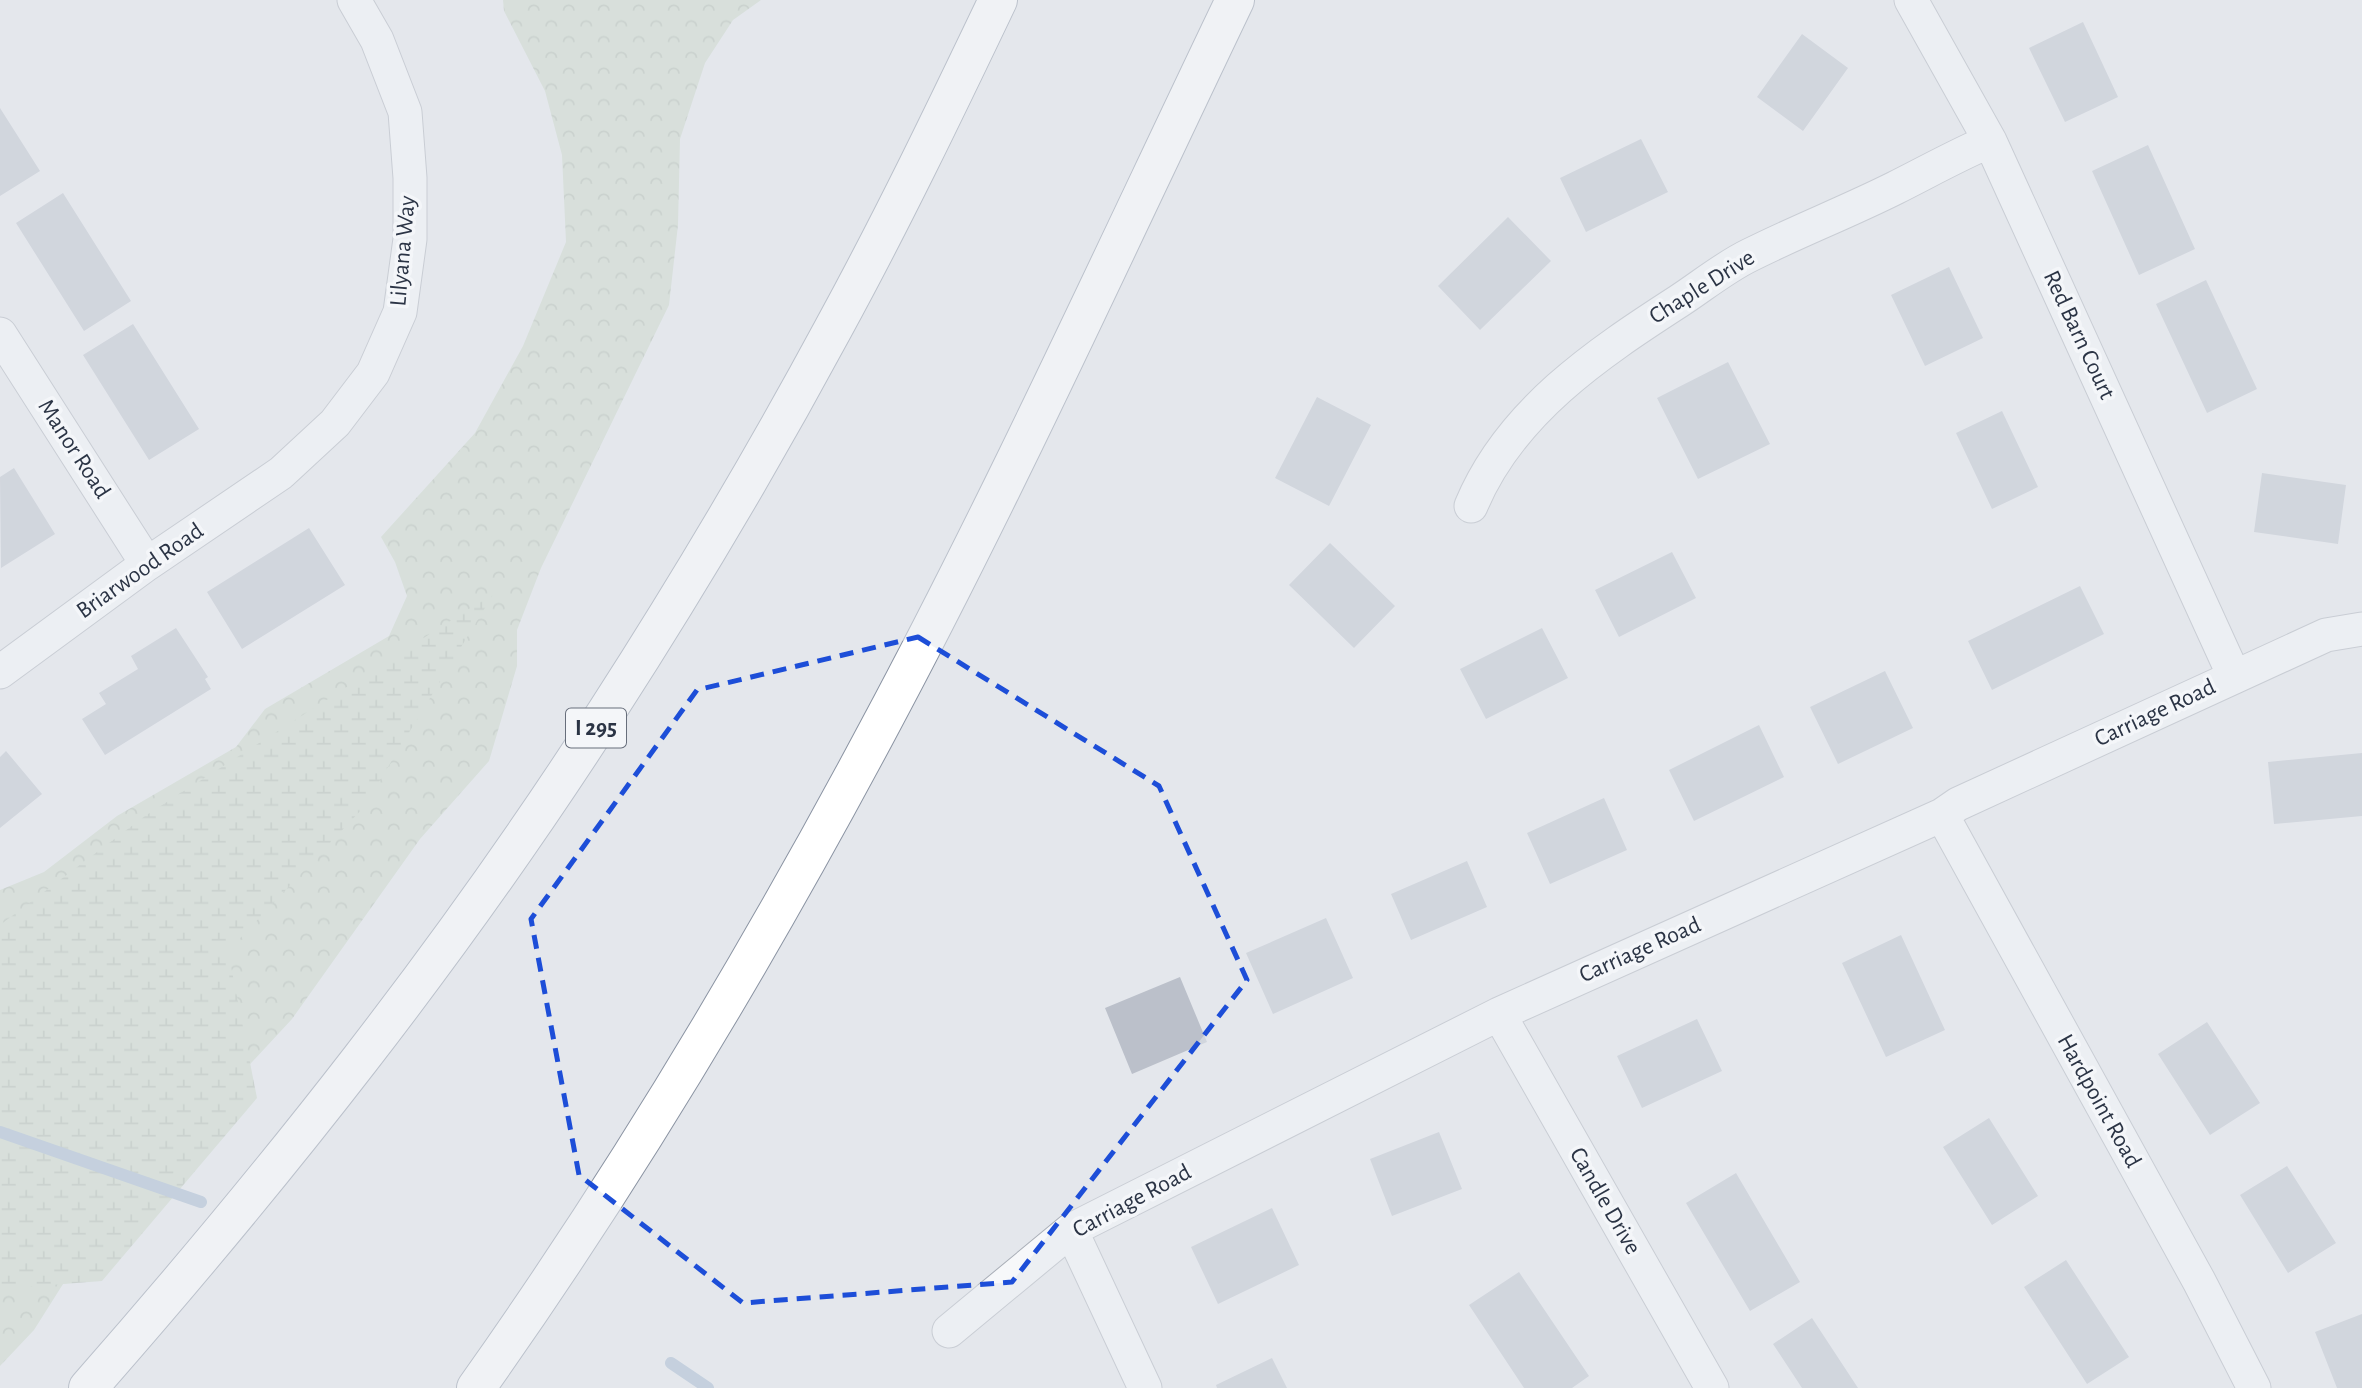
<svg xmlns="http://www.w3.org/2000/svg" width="2362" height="1388" font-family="'Alegreya Sans',sans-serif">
<defs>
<pattern id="forest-crowns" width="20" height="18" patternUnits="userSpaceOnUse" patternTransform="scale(1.75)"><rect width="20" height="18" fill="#c9d6c5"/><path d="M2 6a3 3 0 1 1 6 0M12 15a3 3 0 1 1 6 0" fill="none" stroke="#adb8ab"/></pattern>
<pattern id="wetland-marsh" width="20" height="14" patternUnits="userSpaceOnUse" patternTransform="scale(1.75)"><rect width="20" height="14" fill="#c9d6c5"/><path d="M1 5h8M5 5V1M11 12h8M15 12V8" fill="none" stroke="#adb8ab"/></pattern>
</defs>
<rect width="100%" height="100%" fill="#e4e7ec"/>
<!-- forest -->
<path fill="url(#forest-crowns)" d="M 503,0 L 761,0 L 733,20 L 705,63 L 680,139 L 678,225 L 669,305 L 541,568 L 517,630 L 517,666 L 489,761 L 420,839 L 292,1019 L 109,1216 L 82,1254 L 34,1330 L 0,1366 L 0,890 L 44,872 L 117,816 L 236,747 L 265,709 L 389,636 L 407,596 L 395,562 L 381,537 L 475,433 L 523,346 L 566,242 L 562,155 L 545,91 L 504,11 Z"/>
<!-- wetland -->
<path fill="url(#wetland-marsh)" d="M 494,593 L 363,808 L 228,951 L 257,1098 L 102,1281 L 0,1289 L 0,925 L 145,816 Z"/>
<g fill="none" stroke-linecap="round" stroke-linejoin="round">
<!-- stream -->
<path stroke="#9fb4cc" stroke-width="12" d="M 0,1132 L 201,1202
M 671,1363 L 708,1388"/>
</g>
<!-- building -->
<path fill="#bbc0ca" d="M 2083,22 L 2118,97 L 2065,122 L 2029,48 Z
M 1802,34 L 1848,68 L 1803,131 L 1757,97 Z
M 0,108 L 40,171 L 0,196 Z
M 1641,139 L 1668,192 L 1586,232 L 1560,178 Z
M 2148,145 L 2195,249 L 2139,275 L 2092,171 Z
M 63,193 L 131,301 L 84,331 L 16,223 Z
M 1508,217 L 1551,261 L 1480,330 L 1438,286 Z
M 1949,267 L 1983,338 L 1925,366 L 1891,295 Z
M 2206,280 L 2257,389 L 2207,413 L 2156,304 Z
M 133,324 L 199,429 L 149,460 L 83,355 Z
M 1728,362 L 1770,444 L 1698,479 L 1657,398 Z
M 1317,397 L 1371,425 L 1329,506 L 1275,478 Z
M 2002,411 L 2038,487 L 1992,509 L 1956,433 Z
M 14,468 L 55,534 L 1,568 L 0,477 Z
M 2262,473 L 2346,485 L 2338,544 L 2254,532 Z
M 309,528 L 345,585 L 242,649 L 207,592 Z
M 1330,543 L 1395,606 L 1354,648 L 1289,585 Z
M 1672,552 L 1696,598 L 1619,637 L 1595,590 Z
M 2080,586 L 2104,634 L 1992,690 L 1968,641 Z
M 176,628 L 208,677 L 205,679 L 211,689 L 105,755 L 82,719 L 106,704 L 99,693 L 138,669 L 131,656 Z
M 1542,628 L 1568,678 L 1486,719 L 1460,669 Z
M 1885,671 L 1913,728 L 1838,764 L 1810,707 Z
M 1759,725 L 1784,777 L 1694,821 L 1669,770 Z
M 6,751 L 42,794 L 0,828 L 0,757 Z
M 2362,753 L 2362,816 L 2274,824 L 2268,762 Z
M 1604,798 L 1627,850 L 1550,884 L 1527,833 Z
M 1467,861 L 1487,907 L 1411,940 L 1391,894 Z
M 1326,918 L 1353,978 L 1273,1014 L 1246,953 Z
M 1901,935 L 1945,1030 L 1886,1057 L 1842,963 Z
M 1180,977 L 1207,1042 L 1132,1074 L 1105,1008 Z
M 1697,1019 L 1722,1071 L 1642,1108 L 1617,1056 Z
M 2207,1022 L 2260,1103 L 2210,1135 L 2158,1054 Z
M 1989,1118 L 2038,1196 L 1992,1225 L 1943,1147 Z
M 1439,1132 L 1462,1189 L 1392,1216 L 1370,1159 Z
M 2287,1166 L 2336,1243 L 2288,1273 L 2240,1195 Z
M 1736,1173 L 1800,1282 L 1750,1311 L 1686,1203 Z
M 1272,1208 L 1299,1265 L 1218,1304 L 1191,1247 Z
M 2066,1260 L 2129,1357 L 2087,1384 L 2024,1287 Z
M 1519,1272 L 1589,1376 L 1572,1388 L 1524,1388 L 1469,1305 Z
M 2362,1314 L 2362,1388 L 2337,1388 L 2315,1332 Z
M 1812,1318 L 1858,1388 L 1802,1388 L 1773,1344 Z
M 1272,1358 L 1287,1388 L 1217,1388 L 1216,1385 Z"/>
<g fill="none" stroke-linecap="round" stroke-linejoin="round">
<defs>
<path id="minor" d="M 1911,0 L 1990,141 L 2234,676
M 0,334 L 147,564
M 1471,506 C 1510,412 1597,354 1679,301 C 1702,286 1725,267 1750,255 C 1798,231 1847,212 1895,188 C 1927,172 1957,155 1990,141
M 0,672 L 147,564 L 281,473 L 335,423 L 373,373 L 400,312 L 410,239 L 410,178 L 405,112 L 377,40 L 354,0
M 1942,815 L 2199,1281 L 2254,1388
M 1499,1014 L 1712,1388
M 1071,1230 L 1145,1388
M 949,1331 L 1071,1230 L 1499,1014 L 1942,815 L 1958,804 L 2326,635 L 2362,629"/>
<path id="motorway" d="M 88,1388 C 276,1174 453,951 607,711 C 687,587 763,459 833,329 C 892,221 945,111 998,0
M 476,1388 C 625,1178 757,957 878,730 C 1006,491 1118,244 1235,0"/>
</defs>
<!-- minor casing -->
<use href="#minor" stroke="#a9aeb7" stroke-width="35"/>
<!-- motorway casing -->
<use href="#motorway" stroke="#8b94a3" stroke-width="40"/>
<!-- minor -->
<use href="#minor" stroke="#f7f8fa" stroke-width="33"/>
<!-- motorway -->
<use href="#motorway" stroke="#fff" stroke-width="38"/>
</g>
<!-- marked area -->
<path d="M0 0H2362V1388H0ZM 918,637 L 1159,786 L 1247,980 L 1012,1282 L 743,1303 L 579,1175 L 531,919 L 697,690 Z" fill="#e4e7ec" fill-opacity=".55" fill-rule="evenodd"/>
<path fill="none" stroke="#1d4ed8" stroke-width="5" stroke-dasharray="14 9" stroke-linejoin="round" d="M 918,637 L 1159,786 L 1247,980 L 1012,1282 L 743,1303 L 579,1175 L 531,919 L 697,690 Z"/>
<g text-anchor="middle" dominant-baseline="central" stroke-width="7" stroke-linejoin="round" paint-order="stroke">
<!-- shield labels -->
<rect fill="#f4f6f9" stroke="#676e7b" stroke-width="2" x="566" y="708.5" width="60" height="39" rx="5"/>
<g font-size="23" font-weight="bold" fill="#2b3445">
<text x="596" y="728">I 295</text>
</g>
<!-- street labels -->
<g font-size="24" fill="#2b3445" stroke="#f4f6f9">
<text transform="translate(403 251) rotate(-85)">Lilyana Way</text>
<text transform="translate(1702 287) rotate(-32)">Chaple Drive</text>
<text transform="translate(2079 335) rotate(65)">Red Barn Court</text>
<text transform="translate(74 449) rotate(57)">Manor Road</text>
<text transform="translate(140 571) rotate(-35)">Briarwood Road</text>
<text transform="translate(2155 713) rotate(-25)">Carriage Road</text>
<text transform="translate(1640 950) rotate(-24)">Carriage Road</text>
<text transform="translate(2099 1101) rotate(61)">Hardpoint Road</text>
<text transform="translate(1132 1201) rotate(-28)">Carriage Road</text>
<text transform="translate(1605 1201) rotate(60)">Candle Drive</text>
</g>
</g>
</svg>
